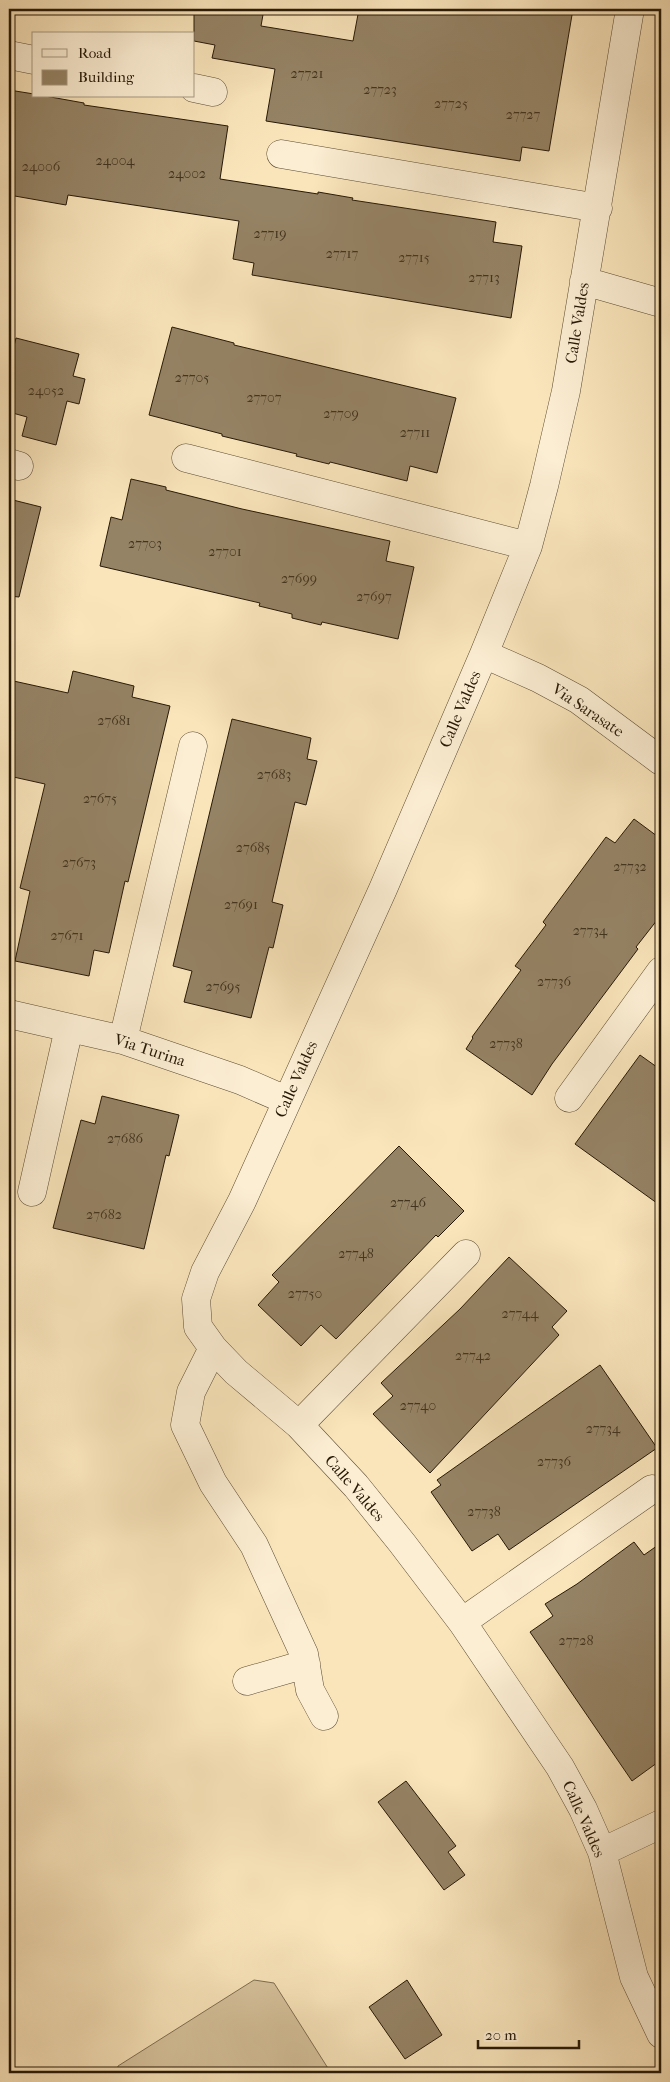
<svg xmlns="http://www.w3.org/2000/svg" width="670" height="2082" font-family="'IM FELL French Canon',serif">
<rect width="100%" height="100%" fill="#fae5bb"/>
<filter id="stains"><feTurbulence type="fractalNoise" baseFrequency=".004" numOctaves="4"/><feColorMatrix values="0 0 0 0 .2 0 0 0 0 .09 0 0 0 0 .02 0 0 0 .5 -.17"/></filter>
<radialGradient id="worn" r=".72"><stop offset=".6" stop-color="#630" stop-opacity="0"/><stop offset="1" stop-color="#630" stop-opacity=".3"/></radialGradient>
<!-- grass -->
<path fill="#d6c29c" stroke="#7e6e52" d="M 254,1980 L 274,1983 L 331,2073 L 117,2073 L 118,2066 Z"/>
<!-- building -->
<path fill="#958365" stroke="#271907" d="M 194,9 L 264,9 L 261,26 L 353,41 L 359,9 L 573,9 L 549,151 L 522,147 L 520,161 L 266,121 L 275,69 L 212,58 L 215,45 L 194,41 Z
M 9,90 L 34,94 L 34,96 L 45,96 L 84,103 L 84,105 L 228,126 L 220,179 L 318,194 L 318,192 L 353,198 L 352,200 L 496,222 L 493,242 L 522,246 L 511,318 L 252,275 L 254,263 L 233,259 L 239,221 L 68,195 L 66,205 L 9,195 Z
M 172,327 L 234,343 L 234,345 L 456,398 L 437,473 L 410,466 L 407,481 L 330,462 L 329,464 L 296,456 L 297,454 L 222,436 L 222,434 L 149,415 Z
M 16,338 L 79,354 L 73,376 L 85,379 L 79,404 L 67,401 L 56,445 L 22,436 L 27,417 L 9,412 L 9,366 Z
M 131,479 L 166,487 L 166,490 L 242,509 L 390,541 L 386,561 L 414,567 L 398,639 L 322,622 L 321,625 L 292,618 L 292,614 L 259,606 L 260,603 L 100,566 L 111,517 L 122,520 Z
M 9,499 L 41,507 L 19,597 L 9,596 Z
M 73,671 L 134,686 L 132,697 L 170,706 L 128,882 L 125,881 L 109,953 L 94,950 L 89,976 L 15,961 L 30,891 L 20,888 L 45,784 L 9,776 L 9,680 L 68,693 Z
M 232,719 L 311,738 L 307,759 L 317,761 L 306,805 L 295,802 L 272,902 L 283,905 L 273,948 L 269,947 L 251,1018 L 184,1002 L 192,971 L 173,966 Z
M 634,819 L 661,839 L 661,915 L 636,947 L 638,949 L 552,1064 L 532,1095 L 466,1049 L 473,1038 L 472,1037 L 521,970 L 515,966 L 546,925 L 543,922 L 606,837 L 615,843 Z
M 640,1055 L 661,1070 L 661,1206 L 575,1144 Z
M 102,1096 L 179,1115 L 169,1156 L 166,1155 L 144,1249 L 53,1228 L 81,1120 L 95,1124 Z
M 399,1146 L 464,1211 L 438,1237 L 436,1235 L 336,1339 L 321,1325 L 301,1346 L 258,1305 L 279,1282 L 272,1275 Z
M 509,1257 L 567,1311 L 552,1327 L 559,1335 L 430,1473 L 373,1414 L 393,1396 L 381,1383 L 460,1309 Z
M 600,1365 L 657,1448 L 509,1550 L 498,1534 L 472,1551 L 431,1492 L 441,1485 L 437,1480 Z
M 634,1542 L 644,1555 L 661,1543 L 661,1760 L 632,1781 L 530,1632 L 553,1616 L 545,1604 L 577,1584 Z
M 406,1781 L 456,1846 L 448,1852 L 465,1875 L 444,1890 L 378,1802 Z
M 407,1980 L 442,2035 L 405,2059 L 369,2007 Z"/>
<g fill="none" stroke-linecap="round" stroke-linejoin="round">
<defs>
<path id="minor" d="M 630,9 L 566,391 L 544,486 L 528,546 L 484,654 L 383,889 L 242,1201 L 205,1272 L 196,1299 L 198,1327 L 213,1348 L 236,1372 L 299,1425 L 356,1486 L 402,1543 L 462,1622 L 560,1767 L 583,1809 L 602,1852 L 634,1977 L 661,2034
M 9,55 L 34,60
M 194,88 L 213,92
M 281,154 L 598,208
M 584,281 L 661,303
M 186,458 L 528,546
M 9,463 L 19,466
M 484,654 L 538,678 L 579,700 L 661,761
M 9,1014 L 123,1040 L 240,1080 L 286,1100
M 123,1040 L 193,746
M 569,1098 L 661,971
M 32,1192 L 69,1028
M 213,1348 L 191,1392 L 185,1425 L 213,1483 L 254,1545 L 304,1654 L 310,1690 L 324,1716
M 299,1425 L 466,1254
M 462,1622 L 652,1489
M 247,1681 L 306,1664
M 602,1852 L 661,1824"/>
</defs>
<!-- minor casing -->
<use href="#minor" stroke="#5c4c34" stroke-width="29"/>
<!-- minor -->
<use href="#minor" stroke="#fceed3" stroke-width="28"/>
</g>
<g text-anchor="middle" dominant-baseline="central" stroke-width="5" stroke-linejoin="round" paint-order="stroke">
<!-- number labels -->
<g font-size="14" fill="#42341e">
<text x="307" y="73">27721</text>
<text x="380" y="89">27723</text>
<text x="451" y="103">27725</text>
<text x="523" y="114">27727</text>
<text x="115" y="160">24004</text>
<text x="41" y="166">24006</text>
<text x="187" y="173">24002</text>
<text x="270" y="233">27719</text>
<text x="342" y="253">27717</text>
<text x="414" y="257">27715</text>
<text x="484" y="277">27713</text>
<text x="192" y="377">27705</text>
<text x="46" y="390">24052</text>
<text x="264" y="397">27707</text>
<text x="341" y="413">27709</text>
<text x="415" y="432">27711</text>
<text x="145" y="543">27703</text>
<text x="225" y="551">27701</text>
<text x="299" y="578">27699</text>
<text x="374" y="596">27697</text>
<text x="114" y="720">27681</text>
<text x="274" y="774">27683</text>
<text x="100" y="798">27675</text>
<text x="253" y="847">27685</text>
<text x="79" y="862">27673</text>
<text x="630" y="866">27732</text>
<text x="241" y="904">27691</text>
<text x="590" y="930">27734</text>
<text x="67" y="935">27671</text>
<text x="554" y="981">27736</text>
<text x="223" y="986">27695</text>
<text x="506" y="1043">27738</text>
<text x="125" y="1138">27686</text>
<text x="408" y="1202">27746</text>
<text x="104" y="1214">27682</text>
<text x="356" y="1253">27748</text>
<text x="305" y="1293">27750</text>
<text x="520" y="1313">27744</text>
<text x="473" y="1355">27742</text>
<text x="418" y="1405">27740</text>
<text x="603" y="1428">27734</text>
<text x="554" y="1461">27736</text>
<text x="484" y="1511">27738</text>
<text x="576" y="1640">27728</text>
</g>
<!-- street labels -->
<g font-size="16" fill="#271907" stroke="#fceed3">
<text transform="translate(577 323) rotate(-81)">Calle Valdes</text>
<text transform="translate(460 709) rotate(-67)">Calle Valdes</text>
<text transform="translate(588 710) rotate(34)">Via Sarasate</text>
<text transform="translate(150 1050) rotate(18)">Via Turina</text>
<text transform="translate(296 1079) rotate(-66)">Calle Valdes</text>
<text transform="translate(355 1488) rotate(49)">Calle Valdes</text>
<text transform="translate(584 1819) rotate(66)">Calle Valdes</text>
</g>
</g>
<!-- margin -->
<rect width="670" height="2082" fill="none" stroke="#fae5bb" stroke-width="30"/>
<rect x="10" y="10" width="650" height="2062" fill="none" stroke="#271907" stroke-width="2.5"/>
<rect x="15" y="15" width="640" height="2052" fill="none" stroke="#271907"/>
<!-- legend -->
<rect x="32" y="32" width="162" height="65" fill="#fceed3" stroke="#a79981"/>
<rect x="42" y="49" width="25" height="8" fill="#fceed3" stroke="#a79981"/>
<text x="78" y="58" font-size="15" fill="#271907">Road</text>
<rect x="42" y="70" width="25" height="15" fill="#958365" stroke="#a79981"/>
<text x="78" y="82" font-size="15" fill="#271907">Building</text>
<!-- scale -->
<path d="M478 2040v8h101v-8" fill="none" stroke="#271907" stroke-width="2.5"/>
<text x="485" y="2040" font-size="15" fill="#271907" stroke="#fceed3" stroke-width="4" paint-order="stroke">20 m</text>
<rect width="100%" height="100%" filter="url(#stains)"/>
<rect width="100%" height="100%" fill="url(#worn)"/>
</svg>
